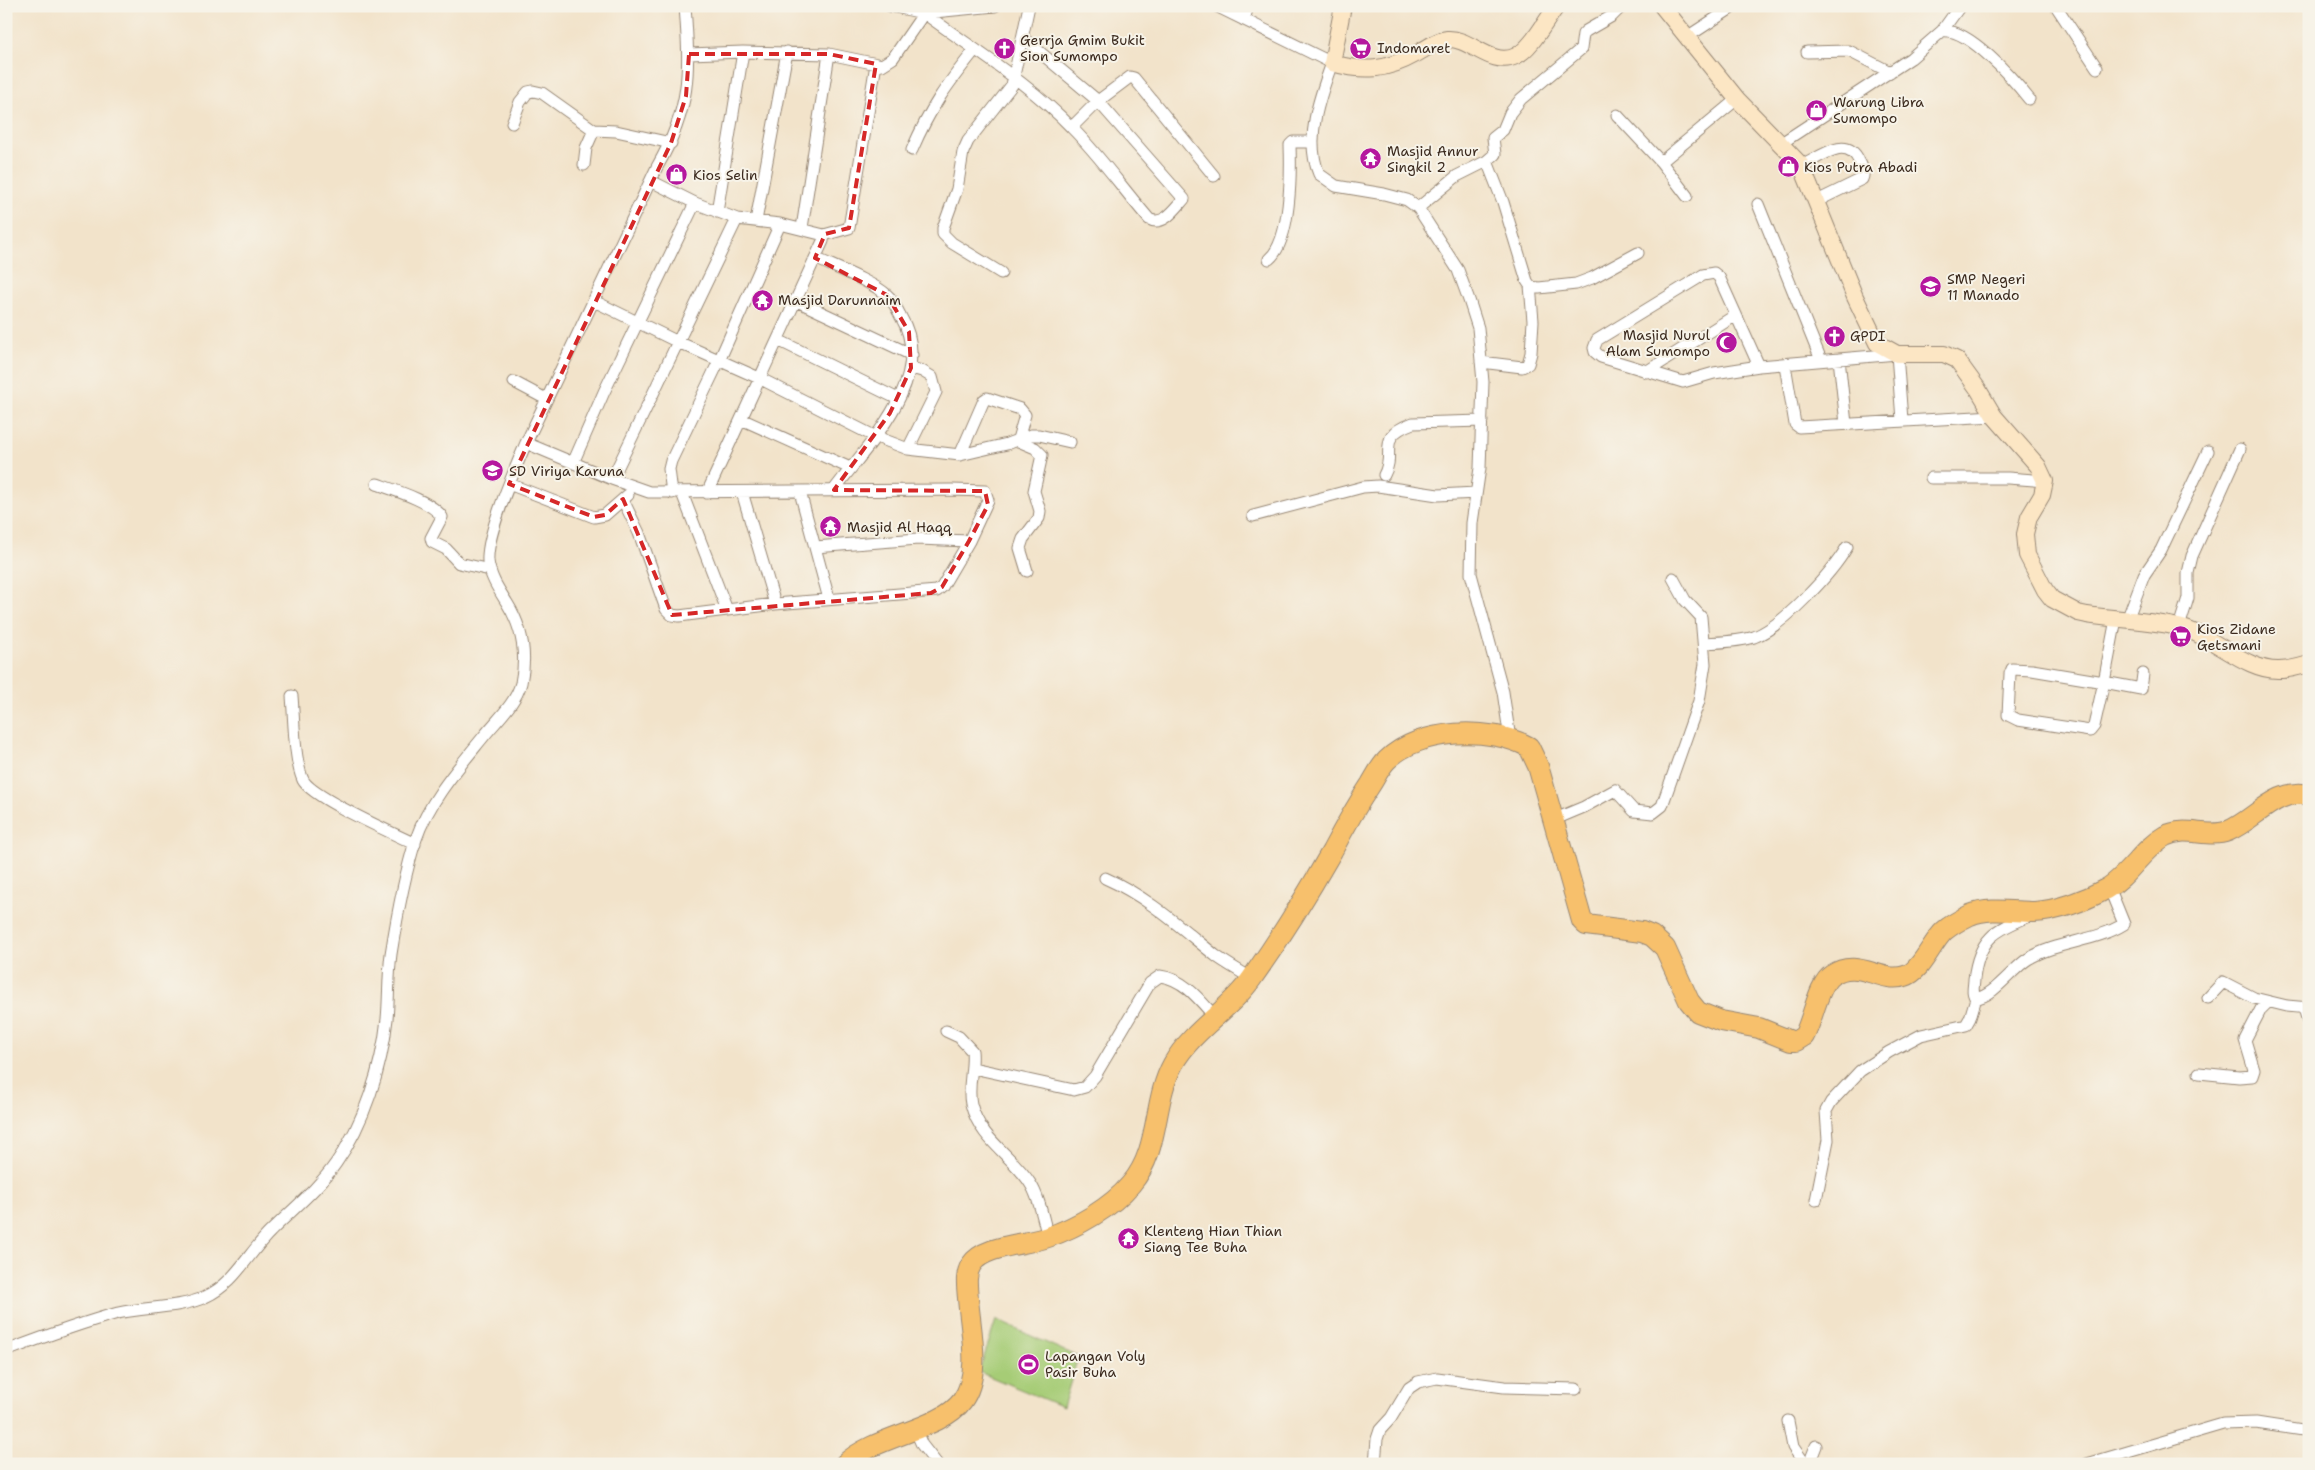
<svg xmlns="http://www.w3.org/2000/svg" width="2315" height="1470" font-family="'Shantell Sans',sans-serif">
<rect width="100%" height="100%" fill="#f7f3e8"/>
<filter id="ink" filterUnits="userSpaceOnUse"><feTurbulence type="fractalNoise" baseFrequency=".02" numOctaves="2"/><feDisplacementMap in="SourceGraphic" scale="10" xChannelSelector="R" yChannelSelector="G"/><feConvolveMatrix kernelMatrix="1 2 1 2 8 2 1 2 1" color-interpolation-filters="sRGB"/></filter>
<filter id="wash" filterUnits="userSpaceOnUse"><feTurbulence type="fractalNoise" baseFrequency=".0096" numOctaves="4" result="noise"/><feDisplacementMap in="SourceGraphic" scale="20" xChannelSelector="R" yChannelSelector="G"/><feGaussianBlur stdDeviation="1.12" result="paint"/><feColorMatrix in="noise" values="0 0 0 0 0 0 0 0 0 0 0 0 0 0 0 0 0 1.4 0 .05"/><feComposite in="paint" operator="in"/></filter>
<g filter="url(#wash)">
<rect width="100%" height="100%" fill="#f2e3ca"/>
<!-- green -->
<path fill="#a6cc76" stroke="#707b4a" d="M 996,1320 L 1078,1357 L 1063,1407 L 979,1372 Z"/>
</g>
<g filter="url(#ink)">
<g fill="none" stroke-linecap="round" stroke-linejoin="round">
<defs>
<path id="street" d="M 890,6 L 924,13 L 995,6
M 1216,6 L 1332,63 C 1320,96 1304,139 1319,174 L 1336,186 L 1384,194 L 1407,200 L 1418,208 L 1458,270 L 1469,300 L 1478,328 L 1483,382 L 1480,468 L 1472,523 L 1471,574 L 1503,692 L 1510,739
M 2056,6 L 2097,68
M 1244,20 L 1248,6
M 1942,31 C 1968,27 2014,80 2029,99
M 1687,37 L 1730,9
M 1807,52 L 1849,51 L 1890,72
M 689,54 L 743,52
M 1617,115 L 1661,162 L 1737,99
M 512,123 L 520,102 L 528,92 L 533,91 L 542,93 L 594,130
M 1072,127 L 1098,101 L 1130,77 L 1134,78 L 1214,176
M 1780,144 L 1911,58 L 1942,31 L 1960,6
M 912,150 C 930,108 946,86 974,51
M 1487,161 L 1495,154 L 1493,138 L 1503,130 L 1510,113 L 1521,99 L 1581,49 L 1583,34 L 1586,31 L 1612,16 L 1622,6
M 1661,162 L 1687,196
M 584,165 L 586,148 L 594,130 L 616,131 L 671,143
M 1802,166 C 1820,157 1847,134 1859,161 C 1862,166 1865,173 1862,179 L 1817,201
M 651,181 L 695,203 L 737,219 L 780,224 L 824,235 L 823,241 L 707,493
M 1758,204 L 1821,360
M 1418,208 L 1457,176 L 1487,161 L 1503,202 L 1527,281 L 1531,287 L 1539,288 L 1576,284 L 1592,278 L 1638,253
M 717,212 L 743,52 L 829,54 L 882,65 L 893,58 L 924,13 C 974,50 1029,83 1072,128 C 1100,156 1123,189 1149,219 C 1163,227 1175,209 1184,199 L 1098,101 L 1023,38
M 756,221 L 787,52
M 802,228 L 829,54
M 824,235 L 849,228 L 876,64
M 815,258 C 834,267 873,282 887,295 C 893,300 897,309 901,317 C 937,377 868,444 834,490
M 1269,259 C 1291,241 1291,173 1290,145 L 1293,142 L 1313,142
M 1001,273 L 952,243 L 943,234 L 943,228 L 957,189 L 963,152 L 968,141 L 1012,85 L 1029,6
M 795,300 L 912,355
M 594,301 L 678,342 L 759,378 L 874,436 L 908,449 L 960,455 L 1007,444 L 1031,435 L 1039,435 L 1070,442
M 778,340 L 898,399
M 1839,359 L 1846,424
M 1481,362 L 1522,367 L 1528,364 L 1531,353 L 1533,321 L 1530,285
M 1785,365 L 1794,418 L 1795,424 L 1799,427 L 1994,416
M 1759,366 L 1719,277 L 1714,273 L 1703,275 L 1597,340 L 1594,348 L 1595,352 L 1601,357 L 1683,382 L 1714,373 L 1759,366 L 1897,354 L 1902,420
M 1646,372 L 1736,315
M 514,382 L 546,399
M 741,419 L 850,468
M 1016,440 L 1035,448 L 1042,455 L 1034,491 L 1040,511 L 1039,518 L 1023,539 L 1020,548 L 1027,571
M 526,443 L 612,479 L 649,492 L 952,490 L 985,491 L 988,500 L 969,541 L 942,587 L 937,591 L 775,604 L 679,616 L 672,615 L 666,609 L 639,533 L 623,500
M 908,449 L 936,392 L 932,377 L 922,371 L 911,368
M 960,455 L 984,400 L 987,398 L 1020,409 L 1025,415 L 1018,439
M 573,463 L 604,392 L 695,203
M 1384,475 C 1397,452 1374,437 1413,423 L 1482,421
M 1931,478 L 2008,478 L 2045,481
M 612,479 L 737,219
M 377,484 C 394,490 433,502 442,517 L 431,538 L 432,542 L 446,549 L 459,563 L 490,570
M 509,484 L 594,517 L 605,515 L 628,495
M 742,492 L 775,604
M 800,492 L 829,599
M 672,493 L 669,469 L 671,461 L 719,361 L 780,224
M 682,493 L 727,610
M 1253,516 L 1363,487 L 1378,486 L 1438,495 L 1476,493
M 815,547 L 918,539 L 969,541
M 2116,619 L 2104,682 L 2032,670 L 2012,669 L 2010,674 L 2008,715 L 2018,720 L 2090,731 L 2094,726 L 2104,682 L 2141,689 L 2143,674
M 2127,620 L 2144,575 L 2161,550 L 2208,451
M 2179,627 L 2188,598 L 2188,573 L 2192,556 L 2240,449
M 1704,643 C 1720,642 1738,642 1754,637 C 1782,627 1832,573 1847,547
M 292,696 C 294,719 294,760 303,780 C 312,798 393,833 415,844
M 1553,820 L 1584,807 L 1615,790 L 1634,811 L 1653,813 L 1662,806 L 1699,701 L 1705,664 L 1701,617 L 1685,600 L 1673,578
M 1105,878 C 1148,897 1180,927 1216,956 C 1227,964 1240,971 1252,979
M 2030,916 C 1994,930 1979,939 1974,979 C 1974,986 1971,993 1976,998 C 1992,998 2014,967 2028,959 C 2058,941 2095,942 2124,924 L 2109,887
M 2208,998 L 2223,982 L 2254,998 L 2287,1006 L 2309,1008
M 2304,1008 L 2309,1025
M 946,1031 L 959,1037 L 972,1051 C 974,1068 967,1087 971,1104 C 980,1140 1012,1155 1030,1183 C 1040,1198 1043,1220 1048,1237
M 973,1068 L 1074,1090 L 1085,1087 L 1095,1076 L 1150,983 L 1160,976 C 1184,979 1199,999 1215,1017
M 2199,1073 L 2239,1077 L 2252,1076 L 2254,1070 L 2245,1040 L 2261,1009 L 2268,1002
M 1816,1200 L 1828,1140 L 1826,1111 L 1831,1102 L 1860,1071 L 1889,1052 L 1921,1035 L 1966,1025 L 1970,1018 L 1976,998
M 6,1351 C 43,1337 81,1323 118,1313 C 145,1307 182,1308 205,1297 C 235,1284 248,1253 271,1231 C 293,1209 318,1189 336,1163 C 364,1124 382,1067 387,1019 C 389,998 388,976 391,954 C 397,916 404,876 416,839 C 429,801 459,767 484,736 C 497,720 516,703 521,683 C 527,655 522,627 507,603 C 499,590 490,577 488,561 C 486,535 515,469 526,443 L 657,167 C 691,108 690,73 685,6
M 1788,1421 L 1793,1447 L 1805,1464
M 915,1429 L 922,1445 L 937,1464
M 1375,1464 L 1377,1439 L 1380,1430 L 1391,1418 L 1409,1388 L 1418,1382 L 1437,1378 L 1504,1387 L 1576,1389
M 1809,1464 L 1816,1446
M 2087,1464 L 2223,1424 L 2256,1423 L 2309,1431"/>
<path id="secondary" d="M 1343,6 L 1332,63 C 1364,72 1386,71 1416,54 C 1426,49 1436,40 1447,39 C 1470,37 1491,68 1516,56 C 1532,48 1545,21 1557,6
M 1662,6 L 1737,99 L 1801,165 L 1855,297 L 1877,343 L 1897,354 L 1944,354 L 1957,360 L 1978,389 L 1994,416 L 2038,466 L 2045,481 L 2042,495 L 2029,517 L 2025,534 L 2027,555 L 2045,590 L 2052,599 L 2078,613 L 2087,615 C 2118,620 2152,620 2182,628 C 2215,637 2246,671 2279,670 C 2289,670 2299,667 2309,664"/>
<path id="highway" d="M 845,1464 C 875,1435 941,1430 962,1401 C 982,1374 970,1329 968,1298 C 967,1286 965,1275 971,1265 C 983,1245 1026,1245 1048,1237 C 1077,1227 1111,1208 1131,1184 C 1161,1149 1152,1102 1173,1064 C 1193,1029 1229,1011 1252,978 C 1281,937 1307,895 1332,851 C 1344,828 1357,805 1371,784 C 1376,776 1380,767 1387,760 C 1419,728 1490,726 1529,747 L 1538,766 L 1582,921 L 1586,925 L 1642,932 L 1652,936 L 1665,948 L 1689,1001 L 1698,1012 L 1721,1021 L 1759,1028 L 1791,1041 L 1796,1041 L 1804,1036 C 1813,1020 1818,984 1832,975 C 1858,957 1880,984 1905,976 C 1921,972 1932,942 1944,931 C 1951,925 1962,919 1970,915 C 1989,907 2014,912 2034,912 C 2057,911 2086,900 2106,889 C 2129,876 2142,849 2165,836 C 2186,825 2207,839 2228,831 C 2255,820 2277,787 2309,795"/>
</defs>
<!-- street casing -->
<use href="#street" stroke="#968674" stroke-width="13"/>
<!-- secondary casing -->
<use href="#secondary" stroke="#968674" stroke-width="18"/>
<!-- highway casing -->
<use href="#highway" stroke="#968674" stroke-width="22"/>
<!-- street -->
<use href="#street" stroke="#fff" stroke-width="11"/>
<!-- secondary -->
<use href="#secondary" stroke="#fce6c4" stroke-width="16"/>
<!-- highway -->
<use href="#highway" stroke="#f7c06c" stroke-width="20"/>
</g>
</g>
<!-- marked area -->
<path fill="none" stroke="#d62828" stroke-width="4" stroke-dasharray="10 6" stroke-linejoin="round" d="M 689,54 L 829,54 L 876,64 L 849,228 L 825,234 L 815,258 L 887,295 L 909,332 L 911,368 L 890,413 L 834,490 L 985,491 L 988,505 L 969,541 L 942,587 L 931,593 L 672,615 L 623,499 L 605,515 L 594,517 L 509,484 L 671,143 L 686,96 Z"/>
<!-- icons -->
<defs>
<symbol id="church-disc" viewBox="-11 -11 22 22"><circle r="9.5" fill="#b5179e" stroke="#f7f3e8"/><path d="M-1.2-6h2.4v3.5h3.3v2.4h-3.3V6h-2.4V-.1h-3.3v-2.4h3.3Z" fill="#fff"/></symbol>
<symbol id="supermarket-disc" viewBox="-11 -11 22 22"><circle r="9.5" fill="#b5179e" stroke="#f7f3e8"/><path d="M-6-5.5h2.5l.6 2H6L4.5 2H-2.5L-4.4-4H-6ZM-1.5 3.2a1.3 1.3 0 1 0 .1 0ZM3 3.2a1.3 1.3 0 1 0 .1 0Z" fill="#fff"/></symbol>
<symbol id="shop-disc" viewBox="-11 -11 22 22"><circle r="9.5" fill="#b5179e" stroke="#f7f3e8"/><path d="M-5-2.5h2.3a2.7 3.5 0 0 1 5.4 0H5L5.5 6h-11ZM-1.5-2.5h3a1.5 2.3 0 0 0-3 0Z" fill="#fff"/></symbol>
<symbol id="temple-disc" viewBox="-11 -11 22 22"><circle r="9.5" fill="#b5179e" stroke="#f7f3e8"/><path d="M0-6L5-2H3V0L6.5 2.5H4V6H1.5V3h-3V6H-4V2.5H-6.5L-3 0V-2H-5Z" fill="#fff"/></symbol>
<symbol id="school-disc" viewBox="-11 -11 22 22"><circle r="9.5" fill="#b5179e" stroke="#f7f3e8"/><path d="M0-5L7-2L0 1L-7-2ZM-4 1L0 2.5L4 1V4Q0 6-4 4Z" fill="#fff"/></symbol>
<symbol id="mosque-disc" viewBox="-11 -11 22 22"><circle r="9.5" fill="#b5179e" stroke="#f7f3e8"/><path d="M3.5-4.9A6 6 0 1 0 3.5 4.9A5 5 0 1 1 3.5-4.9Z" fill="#fff"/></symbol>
<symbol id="stadium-disc" viewBox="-11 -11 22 22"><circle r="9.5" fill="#b5179e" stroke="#f7f3e8"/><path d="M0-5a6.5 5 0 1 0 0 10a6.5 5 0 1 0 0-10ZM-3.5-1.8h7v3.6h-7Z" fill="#fff"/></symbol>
</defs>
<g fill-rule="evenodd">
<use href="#church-disc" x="992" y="36" width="25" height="25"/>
<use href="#supermarket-disc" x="1348" y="36" width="25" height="25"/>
<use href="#shop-disc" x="1804" y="98" width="25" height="25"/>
<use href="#temple-disc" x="1358" y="146" width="25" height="25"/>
<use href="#shop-disc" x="1776" y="154" width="25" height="25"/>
<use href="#shop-disc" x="664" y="162" width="25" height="25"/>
<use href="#school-disc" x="1918" y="274" width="25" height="25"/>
<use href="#temple-disc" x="750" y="288" width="25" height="25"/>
<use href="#church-disc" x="1822" y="324" width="25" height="25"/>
<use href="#mosque-disc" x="1714" y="330" width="25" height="25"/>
<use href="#school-disc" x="480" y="458" width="25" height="25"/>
<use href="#temple-disc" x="818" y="514" width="25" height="25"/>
<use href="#supermarket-disc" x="2168" y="624" width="25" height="25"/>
<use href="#temple-disc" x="1116" y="1226" width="25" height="25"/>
<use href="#stadium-disc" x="1016" y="1352" width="25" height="25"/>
</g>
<g text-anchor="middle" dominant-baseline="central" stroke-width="4" stroke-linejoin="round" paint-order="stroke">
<!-- poi labels -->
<g font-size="14" fill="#3b2a1e" stroke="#f7f3e8" text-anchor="start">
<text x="1020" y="40">Gerrja Gmim Bukit<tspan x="1020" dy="16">Sion Sumompo</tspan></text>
<text x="1377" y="48">Indomaret</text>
<text x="1833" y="102">Warung Libra<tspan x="1833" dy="16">Sumompo</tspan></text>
<text x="1387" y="151">Masjid Annur<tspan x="1387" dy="16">Singkil 2</tspan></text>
<text x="1804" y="167">Kios Putra Abadi</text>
<text x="693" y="175">Kios Selin</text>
<text x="1947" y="279">SMP Negeri<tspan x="1947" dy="16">11 Manado</tspan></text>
<text x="778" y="300">Masjid Darunnaim</text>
<text x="1710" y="335" text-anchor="end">Masjid Nurul<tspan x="1710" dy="16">Alam Sumompo</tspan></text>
<text x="1850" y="336">GPDI</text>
<text x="509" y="471">SD Viriya Karuna</text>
<text x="847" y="527">Masjid Al Haqq</text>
<text x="2197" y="629">Kios Zidane<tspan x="2197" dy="16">Getsmani</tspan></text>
<text x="1144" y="1231">Klenteng Hian Thian<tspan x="1144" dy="16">Siang Tee Buha</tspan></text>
<text x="1045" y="1356">Lapangan Voly<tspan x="1045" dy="16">Pasir Buha</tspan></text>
</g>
</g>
<!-- margin -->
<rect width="2315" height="1470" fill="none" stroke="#f7f3e8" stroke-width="25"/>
</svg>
